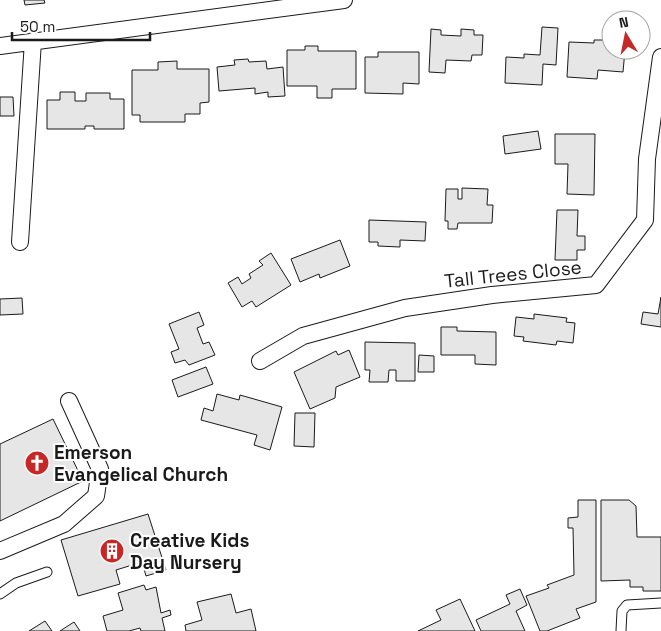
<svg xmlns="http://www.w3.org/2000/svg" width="661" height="631" font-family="'Space Grotesk',sans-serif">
<rect width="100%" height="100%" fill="#fff"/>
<!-- building -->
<path fill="#e6e6e6" stroke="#1a1a1a" d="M 24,0 L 44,0 L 45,3 L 25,5 Z
M 542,27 L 558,28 L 556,65 L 543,64 L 542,85 L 505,83 L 506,57 L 524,58 L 524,54 L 540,55 Z
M 431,29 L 441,30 L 441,35 L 461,36 L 461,29 L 474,30 L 474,35 L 483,35 L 482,55 L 472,55 L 471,61 L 446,60 L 445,73 L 429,72 Z
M 594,40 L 610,40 L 611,50 L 625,50 L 623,72 L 598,70 L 597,79 L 567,77 L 569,42 L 594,43 Z
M 305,46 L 318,46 L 318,51 L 356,51 L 356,89 L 332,89 L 332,98 L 317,98 L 317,86 L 287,86 L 287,50 L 305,50 Z
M 378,52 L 419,52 L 419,84 L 403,83 L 403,94 L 365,93 L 365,57 L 378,57 Z
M 248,59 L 249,62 L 266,61 L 267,69 L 283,67 L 285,96 L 268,97 L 268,92 L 255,94 L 255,88 L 219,91 L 217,67 L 235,65 L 234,60 Z
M 177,61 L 177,69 L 209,69 L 209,102 L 200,103 L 200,114 L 185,114 L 185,122 L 140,122 L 140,115 L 132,115 L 132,70 L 158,70 L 158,62 Z
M 60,92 L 75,92 L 75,101 L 86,101 L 86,93 L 110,93 L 110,99 L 124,99 L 124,129 L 94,129 L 94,126 L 85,126 L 85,129 L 47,129 L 47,100 L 60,100 Z
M 0,97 L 13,97 L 14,116 L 0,116 Z
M 538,131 L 541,149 L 505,154 L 503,136 Z
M 555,134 L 595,134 L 594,195 L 567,194 L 568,164 L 555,164 Z
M 462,188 L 488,189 L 487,205 L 493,205 L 492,223 L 458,223 L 457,229 L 448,229 L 448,221 L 445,221 L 446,189 L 458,189 L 458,199 L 462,199 Z
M 557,210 L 578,210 L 577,236 L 585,236 L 585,250 L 577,250 L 577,260 L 555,260 Z
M 369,220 L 426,222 L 425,241 L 400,240 L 400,247 L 378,246 L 378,242 L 369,242 Z
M 340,240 L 350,266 L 320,278 L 319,274 L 300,282 L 291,259 Z
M 271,253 L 291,285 L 256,307 L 252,301 L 242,307 L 228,283 L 238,277 L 242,284 L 251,278 L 249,274 L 263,265 L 259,261 Z
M 661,297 L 661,327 L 641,324 L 643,312 L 658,314 Z
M 22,298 L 23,314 L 0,315 L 0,299 Z
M 199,312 L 204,325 L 197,328 L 203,344 L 209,342 L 215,355 L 189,365 L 185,360 L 175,363 L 171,352 L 179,349 L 169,324 Z
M 534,314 L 567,318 L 566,322 L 575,323 L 573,343 L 557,341 L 556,345 L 523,341 L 524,337 L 514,336 L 516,317 L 534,319 Z
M 441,327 L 457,327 L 457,331 L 496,332 L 496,365 L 475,364 L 475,355 L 441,355 Z
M 365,342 L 415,343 L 415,381 L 396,381 L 396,370 L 389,370 L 388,382 L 369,382 L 370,370 L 365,370 Z
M 349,350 L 360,377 L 336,387 L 335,398 L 310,409 L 294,372 L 336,351 L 338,355 Z
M 419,355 L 434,356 L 434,372 L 418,372 Z
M 206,367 L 213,384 L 178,397 L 172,380 Z
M 217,394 L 239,400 L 240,395 L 282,407 L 270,450 L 254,445 L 257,435 L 201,420 L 204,408 L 213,411 Z
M 295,413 L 315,413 L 314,447 L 294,446 Z
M 53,419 L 83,481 L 0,521 L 0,444 Z
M 578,500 L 596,500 L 596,602 L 576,609 L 580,618 L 547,631 L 540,631 L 526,596 L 549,588 L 547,585 L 574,575 L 573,528 L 568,528 L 568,518 L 578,517 Z
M 601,500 L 629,500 L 636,506 L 637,537 L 661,537 L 661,591 L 643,591 L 643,587 L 630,587 L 630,580 L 601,581 Z
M 148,514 L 166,570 L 146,576 L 142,562 L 116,570 L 120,584 L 78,596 L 61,540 Z
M 144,585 L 146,590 L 156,587 L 161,613 L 170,610 L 171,615 L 162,618 L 165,631 L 141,631 L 140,628 L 129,631 L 107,631 L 103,616 L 123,610 L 118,593 Z
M 520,589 L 527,605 L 516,611 L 525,631 L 481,631 L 476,620 L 510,604 L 506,595 Z
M 231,594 L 236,613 L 251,609 L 256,631 L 186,631 L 185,625 L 202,620 L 197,602 Z
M 460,599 L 475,631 L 418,631 L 441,620 L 436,610 Z
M 45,621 L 52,631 L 29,631 Z
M 74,622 L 80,631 L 60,631 Z"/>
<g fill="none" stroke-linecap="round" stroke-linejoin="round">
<defs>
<path id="lane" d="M 0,594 L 16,583 L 47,572
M 621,631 L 622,611 L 627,605 L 661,603"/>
<path id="street" d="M 0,46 L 344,0
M 20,242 L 33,41
M 260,361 L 303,336 L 405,308 L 492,295 L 596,285 L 645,220 L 647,159 L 661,57
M 0,551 L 64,524 L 96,496 L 100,469 L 69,401"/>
</defs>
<!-- lane casing -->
<use href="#lane" stroke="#1a1a1a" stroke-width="11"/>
<!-- street casing -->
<use href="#street" stroke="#1a1a1a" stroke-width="18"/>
<!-- lane -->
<use href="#lane" stroke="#fff" stroke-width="9"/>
<!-- street -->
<use href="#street" stroke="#fff" stroke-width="16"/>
</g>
<!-- icons -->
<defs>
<symbol id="church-disc" viewBox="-11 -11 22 22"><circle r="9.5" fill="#c62828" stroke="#fff"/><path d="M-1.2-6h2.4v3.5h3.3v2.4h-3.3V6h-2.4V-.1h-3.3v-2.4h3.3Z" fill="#fff"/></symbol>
<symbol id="building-disc" viewBox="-11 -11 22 22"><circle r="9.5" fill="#c62828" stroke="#fff"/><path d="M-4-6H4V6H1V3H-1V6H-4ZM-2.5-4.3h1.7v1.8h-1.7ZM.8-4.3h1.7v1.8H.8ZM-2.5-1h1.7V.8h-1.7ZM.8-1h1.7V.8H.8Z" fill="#fff"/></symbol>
</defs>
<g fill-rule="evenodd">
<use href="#church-disc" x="23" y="449" width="28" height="28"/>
<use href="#building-disc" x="98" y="537" width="28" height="28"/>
</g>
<g text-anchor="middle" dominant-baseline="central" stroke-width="4" stroke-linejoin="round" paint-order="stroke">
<!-- street labels -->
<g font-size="19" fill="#1a1a1a" stroke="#fff">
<text transform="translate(513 274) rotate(-6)">Tall Trees Close</text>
</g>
<!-- poi labels -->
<g font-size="19" font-weight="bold" fill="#1a1a1a" stroke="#fff" text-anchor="start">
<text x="54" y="452">Emerson<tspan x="54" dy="22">Evangelical Church</tspan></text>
<text x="130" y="540">Creative Kids<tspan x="130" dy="22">Day Nursery</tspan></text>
</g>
</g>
<!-- north arrow -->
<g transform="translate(626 35) rotate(350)"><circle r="24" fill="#ffffff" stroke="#a3a3a3"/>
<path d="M0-4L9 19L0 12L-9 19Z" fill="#c62828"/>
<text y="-8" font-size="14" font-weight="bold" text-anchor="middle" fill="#1a1a1a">N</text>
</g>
<!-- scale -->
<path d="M12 32v8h138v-8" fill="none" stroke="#1a1a1a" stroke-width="2.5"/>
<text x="20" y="32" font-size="15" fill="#1a1a1a" stroke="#ffffff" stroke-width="4" paint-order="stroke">50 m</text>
</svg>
